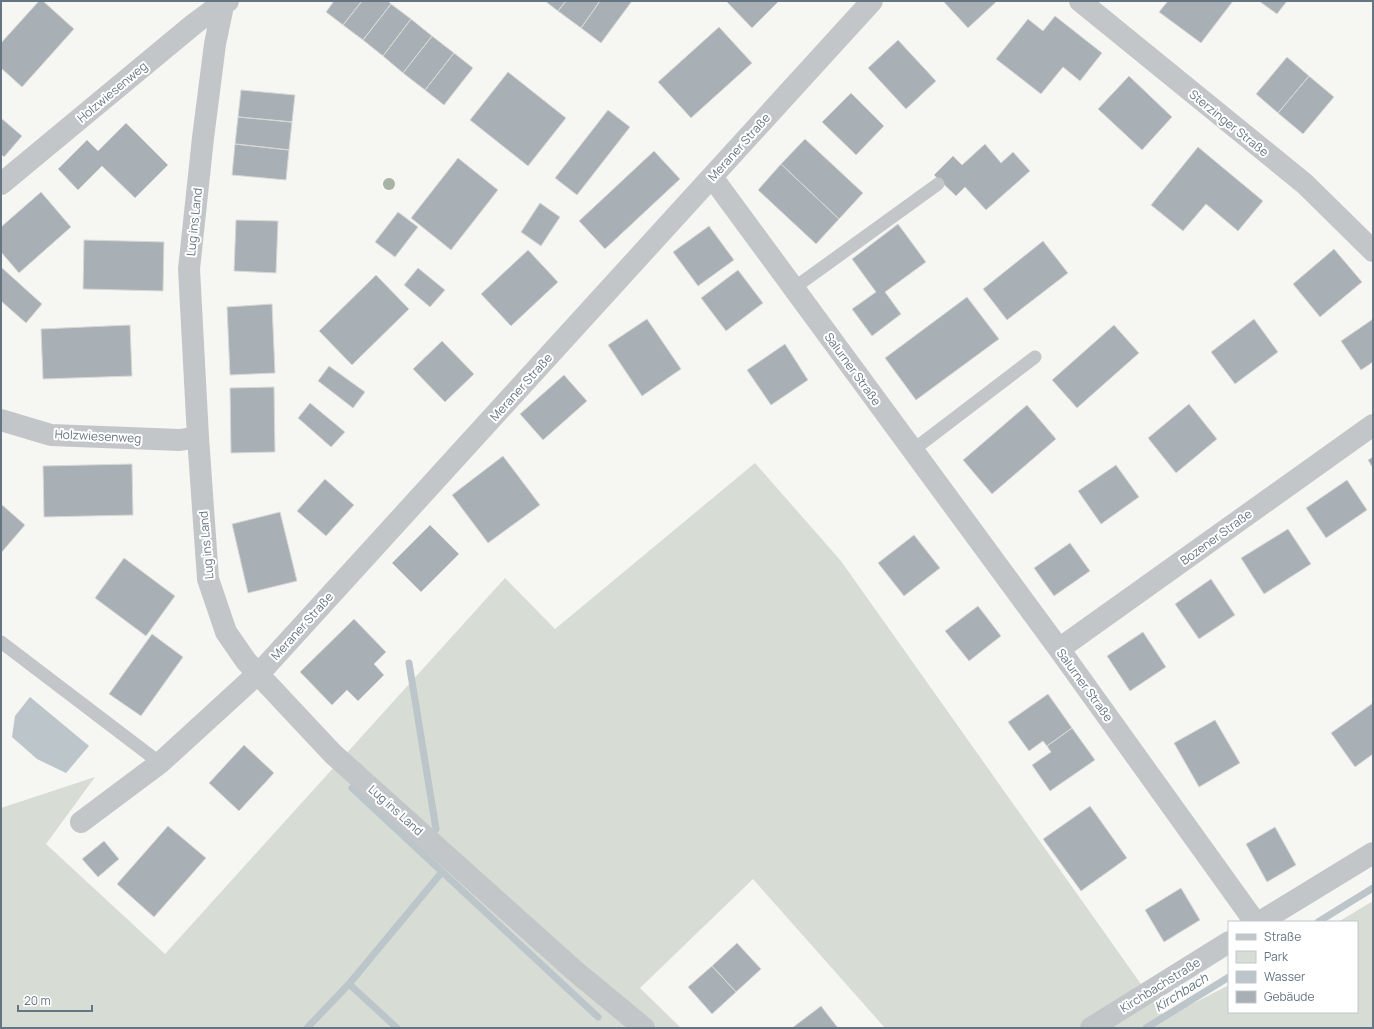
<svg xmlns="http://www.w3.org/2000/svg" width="1374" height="1029" font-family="Manrope,sans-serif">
<rect width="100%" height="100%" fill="#f6f6f3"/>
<!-- green -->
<path fill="#d7ddd4" d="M 755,463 L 841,561 L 1165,1018 L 1229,985 L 1229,1012 L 1357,1012 L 1357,922 L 1338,922 L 1373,901 L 1373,1028 L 885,1028 L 753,879 L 640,988 L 681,1028 L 1,1028 L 1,808 L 95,777 L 46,844 L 165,954 L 505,578 L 555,629 Z"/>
<!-- water -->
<path fill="#bbc5ca" d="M 30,697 L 89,746 L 66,773 L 37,759 L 12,737 L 15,716 Z"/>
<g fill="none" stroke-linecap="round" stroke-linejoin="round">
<!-- stream -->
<path stroke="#bbc5ca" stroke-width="7" d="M 409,663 L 436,829
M 352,788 L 598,1017
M 1318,922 L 1373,888
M 349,984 L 397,1028
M 307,1028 L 349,984 L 442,872
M 1146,1028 L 1229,977"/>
</g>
<!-- building -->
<path fill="#a9b0b5" stroke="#d8d8d6" d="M 39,1 L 43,1 L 74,29 L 22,87 L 1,68 L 1,43 Z
M 334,1 L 362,1 L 343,25 L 326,12 Z
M 362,1 L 388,1 L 391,4 L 363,40 L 343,25 Z
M 545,1 L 566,1 L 558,11 Z
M 566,1 L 600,1 L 581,28 L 558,11 Z
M 600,1 L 632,1 L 601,43 L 581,28 Z
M 726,1 L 779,1 L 752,28 Z
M 943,1 L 997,1 L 968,28 Z
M 1168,1 L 1233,1 L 1201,43 L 1159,12 Z
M 1259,1 L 1287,1 L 1277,14 Z
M 391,4 L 411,19 L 383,56 L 363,40 Z
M 1055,16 L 1102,53 L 1080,81 L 1063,67 L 1041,94 L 996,59 L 1028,19 L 1043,31 Z
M 411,19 L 432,36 L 403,73 L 383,56 Z
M 719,27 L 752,63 L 691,118 L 658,82 Z
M 432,36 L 454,53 L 425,90 L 403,73 Z
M 898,40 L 936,81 L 906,109 L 868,68 Z
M 454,53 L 473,68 L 444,105 L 425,90 Z
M 1287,57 L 1309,76 L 1278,113 L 1256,94 Z
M 508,72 L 566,118 L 528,166 L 470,120 Z
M 1129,76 L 1172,117 L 1142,150 L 1098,109 Z
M 1309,76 L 1334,97 L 1303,134 L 1278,113 Z
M 241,90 L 295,95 L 292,122 L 238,117 Z
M 851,93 L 884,126 L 856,155 L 822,122 Z
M 608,110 L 630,127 L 577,195 L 555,178 Z
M 238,117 L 292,122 L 289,150 L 235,144 Z
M 1,118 L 22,136 L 4,157 L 1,154 Z
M 126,123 L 168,165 L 135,198 L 102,166 L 78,190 L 58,169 L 87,140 L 98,151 Z
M 805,139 L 863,193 L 839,219 L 781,164 Z
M 235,144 L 289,150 L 286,180 L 232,175 Z
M 985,144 L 1001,163 L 1013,152 L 1030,171 L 986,210 L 965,187 L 956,196 L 934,175 L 953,156 L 962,165 Z
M 1198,147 L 1263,201 L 1238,231 L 1206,204 L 1183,231 L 1151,205 Z
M 654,151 L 680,179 L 605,249 L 579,221 Z
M 458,158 L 498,190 L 451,250 L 411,218 Z
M 781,164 L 839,219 L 816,244 L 758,190 Z
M 41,192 L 71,227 L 19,273 L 1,252 L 1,227 Z
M 540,203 L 560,217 L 541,246 L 521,232 Z
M 398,212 L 418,227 L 395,257 L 375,242 Z
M 236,220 L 278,221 L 276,273 L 234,271 Z
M 898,224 L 926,262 L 885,292 L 901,314 L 872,336 L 852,309 L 876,292 L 852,259 Z
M 709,226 L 734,260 L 698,286 L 673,252 Z
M 84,240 L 164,242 L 163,291 L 83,289 Z
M 1043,241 L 1068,273 L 1007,320 L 983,289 Z
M 1334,249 L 1362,282 L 1320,317 L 1293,284 Z
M 528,250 L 558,282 L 511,326 L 481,294 Z
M 1,267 L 42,304 L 26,323 L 1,301 Z
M 418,268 L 445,290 L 430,307 L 404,285 Z
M 738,270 L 763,303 L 726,331 L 701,298 Z
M 376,275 L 409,309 L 352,365 L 319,331 Z
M 967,297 L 999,339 L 916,400 L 885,358 Z
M 272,304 L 275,373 L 230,375 L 227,307 Z
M 647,319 L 681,369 L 642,396 L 608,345 Z
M 1254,319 L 1278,352 L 1235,384 L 1211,352 Z
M 1373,319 L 1373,362 L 1361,370 L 1341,341 Z
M 130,325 L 132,376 L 43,379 L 41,329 Z
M 1114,325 L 1139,353 L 1077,408 L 1052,380 Z
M 442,341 L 474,374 L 445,402 L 413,369 Z
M 785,344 L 808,380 L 771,405 L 747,370 Z
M 329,366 L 365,392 L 353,408 L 318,381 Z
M 564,375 L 587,401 L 543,440 L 520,414 Z
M 274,387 L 275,452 L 231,453 L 230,388 Z
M 310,403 L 345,432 L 331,447 L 298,418 Z
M 1189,404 L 1217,439 L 1176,473 L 1148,438 Z
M 1027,405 L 1056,439 L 992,494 L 963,460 Z
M 503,456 L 540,505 L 488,543 L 452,495 Z
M 1373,457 L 1373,468 L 1368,460 Z
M 132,464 L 133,515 L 44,517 L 43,466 Z
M 1116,465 L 1139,497 L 1101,524 L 1078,491 Z
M 325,479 L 354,505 L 326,536 L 297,511 Z
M 1347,480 L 1367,510 L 1326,538 L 1306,508 Z
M 1,504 L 25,525 L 1,553 Z
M 280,512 L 297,581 L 248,593 L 232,524 Z
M 430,525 L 459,554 L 421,592 L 392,563 Z
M 1288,529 L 1311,564 L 1264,594 L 1241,558 Z
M 914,535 L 940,568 L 904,596 L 878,563 Z
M 1070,543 L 1090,571 L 1054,596 L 1034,568 Z
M 124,558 L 175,596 L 146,636 L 95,598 Z
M 1211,579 L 1235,615 L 1199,639 L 1175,604 Z
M 978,606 L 1001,636 L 969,661 L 945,631 Z
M 354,619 L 386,652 L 374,664 L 384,675 L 358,701 L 347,690 L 332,705 L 300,672 Z
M 1143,632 L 1166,667 L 1130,691 L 1107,656 Z
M 152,634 L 183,657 L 141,716 L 109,694 Z
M 1048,694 L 1072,728 L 1047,746 L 1043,741 L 1029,751 L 1008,722 Z
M 1373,703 L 1373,754 L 1355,767 L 1331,733 Z
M 1215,720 L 1240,763 L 1199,787 L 1174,743 Z
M 1072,728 L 1095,760 L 1050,791 L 1032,765 L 1051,752 L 1047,746 Z
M 244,745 L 274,773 L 239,811 L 209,783 Z
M 1090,806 L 1127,858 L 1081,891 L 1043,839 Z
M 168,826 L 206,858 L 154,917 L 117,884 Z
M 1275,827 L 1296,865 L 1267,882 L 1246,844 Z
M 104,841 L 119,859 L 98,877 L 82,859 Z
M 1181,888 L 1200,920 L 1164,942 L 1145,910 Z
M 737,943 L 761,969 L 736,992 L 712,966 Z
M 712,966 L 736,992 L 712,1014 L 688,987 Z
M 821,1006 L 838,1028 L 792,1028 Z"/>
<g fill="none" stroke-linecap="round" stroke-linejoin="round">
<!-- service -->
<path stroke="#c2c6c9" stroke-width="13" d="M 794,288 L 938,184
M 913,450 L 1035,357
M 1,642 L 160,763"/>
<!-- minor -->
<path stroke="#c2c6c9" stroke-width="22" d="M 224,1 L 215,44 L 203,138 L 189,269 L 198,437 L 208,579 L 226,632 L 246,661 L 258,674 L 333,754 L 575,971 L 644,1028
M 1080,1 L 1305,184 L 1373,251
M 712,177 L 1059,649 L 1255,922
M 1,184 L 194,24 L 224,2 L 228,1
M 1,420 L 51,435 L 180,440 L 198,437
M 1059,649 L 1373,425
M 81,822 L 160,763 L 265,667 L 872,1
M 1260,922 L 1373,853
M 1091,1028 L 1229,942"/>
</g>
<!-- trees -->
<circle fill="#a8b2a5" cx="389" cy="184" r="6"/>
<g text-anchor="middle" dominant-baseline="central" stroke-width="4" stroke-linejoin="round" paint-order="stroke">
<!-- street labels -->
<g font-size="12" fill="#667583" stroke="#fff">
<text transform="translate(112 92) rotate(-40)">Holzwiesenweg</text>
<text transform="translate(1229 123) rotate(39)">Sterzinger Straße</text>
<text transform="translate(739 147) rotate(-48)">Meraner Straße</text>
<text transform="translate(194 222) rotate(-84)">Lug ins Land</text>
<text transform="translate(853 369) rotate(54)">Salurner Straße</text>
<text transform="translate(521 387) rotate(-48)">Meraner Straße</text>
<text transform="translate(98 436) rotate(3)">Holzwiesenweg</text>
<text transform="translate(1216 537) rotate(-36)">Bozener Straße</text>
<text transform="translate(206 545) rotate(-95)">Lug ins Land</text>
<text transform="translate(302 626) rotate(-48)">Meraner Straße</text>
<text transform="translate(1085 685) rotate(54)">Salurner Straße</text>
<text transform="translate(396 810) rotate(42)">Lug ins Land</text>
<text transform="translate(1160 985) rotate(-32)">Kirchbachstraße</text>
</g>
<!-- water labels -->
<g font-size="13" font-style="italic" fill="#62767f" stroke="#fff">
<text transform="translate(1181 992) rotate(-32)">Kirchbach</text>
</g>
</g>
<!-- border -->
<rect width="1374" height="1029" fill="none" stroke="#667583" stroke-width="4"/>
<!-- legend -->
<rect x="1228" y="921" width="130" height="92" fill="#ffffff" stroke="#c2c8cd"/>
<rect x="1236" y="934" width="20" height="6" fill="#c2c6c9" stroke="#c2c8cd"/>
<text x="1264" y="941" font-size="12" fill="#667583">Straße</text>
<rect x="1236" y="951" width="20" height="12" fill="#d7ddd4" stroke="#c2c8cd"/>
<text x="1264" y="961" font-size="12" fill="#667583">Park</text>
<rect x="1236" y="971" width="20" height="12" fill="#bbc5ca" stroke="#c2c8cd"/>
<text x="1264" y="981" font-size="12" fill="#667583">Wasser</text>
<rect x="1236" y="991" width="20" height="12" fill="#a9b0b5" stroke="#c2c8cd"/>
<text x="1264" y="1001" font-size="12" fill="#667583">Gebäude</text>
<!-- scale -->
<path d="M18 1005v6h74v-6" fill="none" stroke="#667583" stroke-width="2"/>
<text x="24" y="1005" font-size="12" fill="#667583" stroke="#ffffff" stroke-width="3" paint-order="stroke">20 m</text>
</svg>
